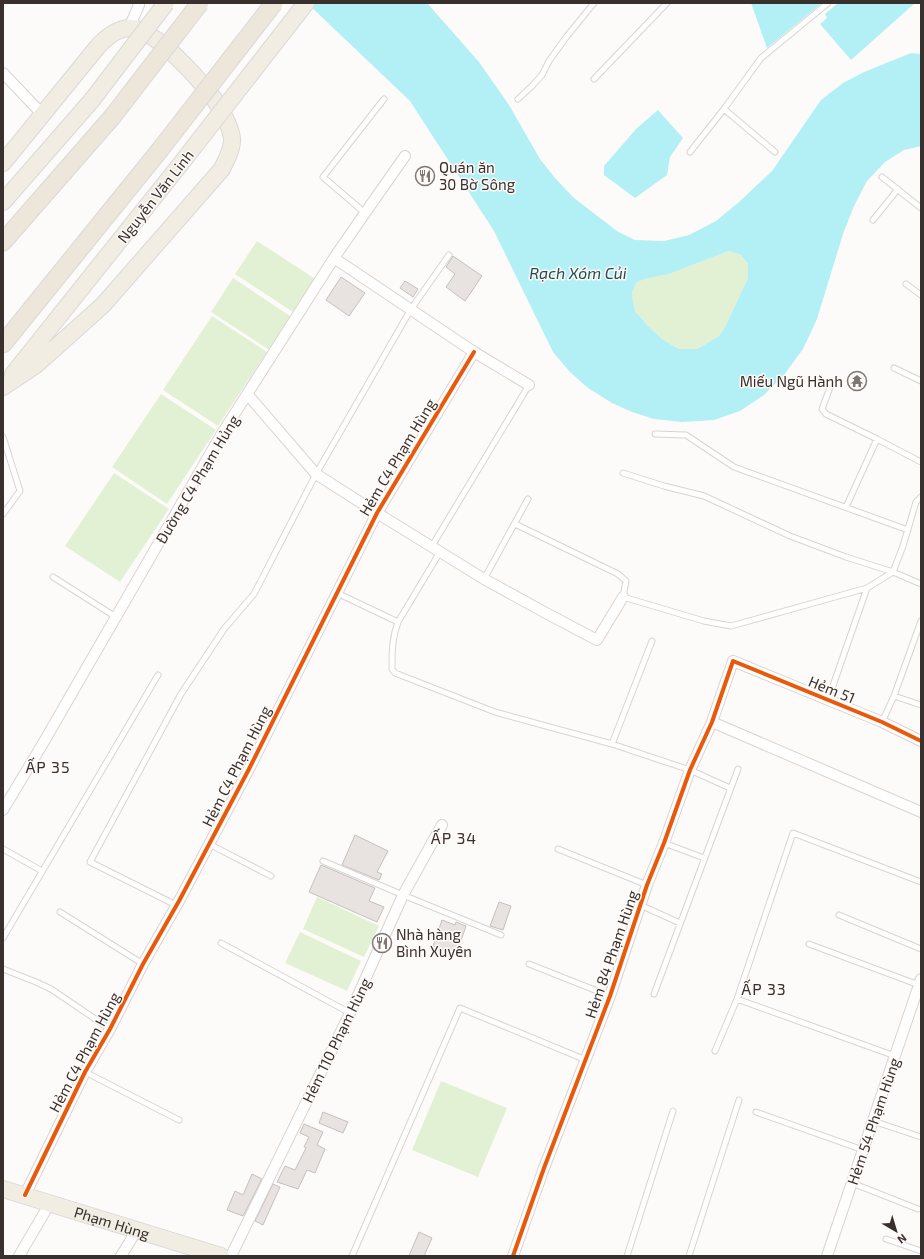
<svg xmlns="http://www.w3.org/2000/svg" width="924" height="1259" font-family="'Exo 2',sans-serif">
<rect width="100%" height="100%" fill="#fdfbf9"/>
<!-- green -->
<path fill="#e2f1d3" d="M 257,241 L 317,280 L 296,314 L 235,274 Z
M 729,251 L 741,255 L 748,264 L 748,278 L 726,325 L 719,336 L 697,349 L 679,349 L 662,339 L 648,326 L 635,311 L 632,293 L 636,283 L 643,279 L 669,274 Z
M 233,278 L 293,318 L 271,351 L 211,312 Z
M 212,316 L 267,352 L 218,426 L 163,390 Z
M 161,394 L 216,430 L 167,504 L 112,467 Z
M 114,473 L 169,509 L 120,582 L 65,546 Z
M 317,897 L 379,926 L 364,957 L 303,929 Z
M 300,932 L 361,961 L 347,991 L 285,963 Z
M 441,1081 L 507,1108 L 478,1177 L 412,1150 Z"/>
<!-- water -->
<path fill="#b2f0f6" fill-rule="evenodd" d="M 307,3 L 427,3 L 479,62 L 509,105 L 540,159 L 555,178 L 574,198 L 617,231 L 635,240 L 664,241 L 689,235 L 716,221 L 739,202 L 772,171 L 821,100 L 843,83 L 864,72 L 911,53 L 921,54 L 921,146 L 904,150 L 885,162 L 867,181 L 854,206 L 843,234 L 817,319 L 803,349 L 784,375 L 764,395 L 740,411 L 714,420 L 682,422 L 654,419 L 632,412 L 612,403 L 588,388 L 570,372 L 553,352 L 494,231 L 410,101 ZM 729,251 L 741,255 L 748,264 L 748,278 L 726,325 L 719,336 L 697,349 L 679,349 L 662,339 L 648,326 L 635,311 L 632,293 L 636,283 L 644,279 L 669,274 Z
M 751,3 L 822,3 L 767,48 Z
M 838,3 L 915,3 L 851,60 L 820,24 L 827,18 L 825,14 Z
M 658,110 L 683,138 L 670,157 L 667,175 L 635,198 L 604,175 L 604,166 L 636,129 Z"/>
<!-- building -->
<path fill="#e8e3e1" stroke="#c4c0bd" d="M 453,256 L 482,276 L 465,301 L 446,287 L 455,274 L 446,267 Z
M 341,277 L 365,293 L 349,316 L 326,300 Z
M 405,281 L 418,289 L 413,297 L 400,288 Z
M 355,835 L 388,851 L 377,872 L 382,874 L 379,880 L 342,865 Z
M 321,865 L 375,888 L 369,901 L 384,907 L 377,922 L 309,892 Z
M 499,902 L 511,906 L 503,930 L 490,926 Z
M 442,920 L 455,925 L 456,922 L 466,926 L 456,955 L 433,946 Z
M 323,1112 L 348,1122 L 343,1133 L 319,1123 Z
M 304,1124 L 323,1132 L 317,1145 L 325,1149 L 315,1173 L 307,1170 L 298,1189 L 277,1182 L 285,1166 L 295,1170 L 306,1148 L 304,1147 L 309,1137 L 300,1133 Z
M 252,1174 L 262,1179 L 243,1216 L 227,1210 L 235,1191 L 243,1195 Z
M 273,1184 L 280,1187 L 263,1225 L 255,1221 Z
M 419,1232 L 432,1238 L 424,1256 L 409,1256 Z"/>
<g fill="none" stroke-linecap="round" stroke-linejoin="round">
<defs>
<path id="service" d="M 594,79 L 667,3
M 518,99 L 532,86 L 542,75 L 549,61 L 567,36 L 594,3
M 690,152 L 724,109
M 775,152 L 724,109 L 761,58 L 828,3
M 882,177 L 921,208
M 365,213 L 323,177 L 384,99
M 873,220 L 898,189
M 906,284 L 921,295
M 894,368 L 921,381
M 832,382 L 822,409 L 826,414 L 877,439 L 921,462
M 655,434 L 686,435 L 734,467 L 908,530
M 3,437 L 20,491 L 3,514
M 623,473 L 664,486 L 704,496 L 790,536 L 846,557 L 893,572 L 921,584
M 846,507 L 877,439
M 515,524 L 618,574 L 626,581 L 623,597 L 704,621 L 731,626 L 867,588 L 893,572 L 903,546 L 916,502 L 921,497
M 432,546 L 529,385
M 440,552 L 398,622 C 392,638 392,652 392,669 L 395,673 L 495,712 L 612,744 L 690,770 L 730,788
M 53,577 L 116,617
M 484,579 L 528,499
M 337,593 L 398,622
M 894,696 L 921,705
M 828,700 L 867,588
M 882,722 L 894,696 L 921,621
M 612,744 L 652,641
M 664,843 L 704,858
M 209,844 L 271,876
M 3,849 L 42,871
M 558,849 L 647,885
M 323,861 L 403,895 L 501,935
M 176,905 L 90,862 L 181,694 L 224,629 L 254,594 L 316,474 L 411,309 L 449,255
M 640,905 L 680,923
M 60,912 L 143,964
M 839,915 L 921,949
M 3,938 L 158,675
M 221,943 L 350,1013
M 809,944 L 919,985
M 529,964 L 610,996
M 3,969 L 36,982 L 51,989 L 110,1029
M 654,994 L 738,769
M 737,999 L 895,1056
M 715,1051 L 737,999 L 793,833 L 921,882
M 85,1072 L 179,1120
M 756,1112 L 863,1150
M 873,1121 L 921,1137
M 852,1183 L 918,1209
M 886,1239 L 921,1251
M 352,1256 L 460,1008 L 586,1060
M 627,1256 L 673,1111
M 689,1256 L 739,1100"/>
<path id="minor" d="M 129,28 L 139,5 L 138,3
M 3,73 L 43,115
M 334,258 L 474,352 L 529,385
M 248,395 L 316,474 L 377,513 L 484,579 L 544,612 L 597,640 L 623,597
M 712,722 L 921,812
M 3,810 L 42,745 L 221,435 L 334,258 L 365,213 L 405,156
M 25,1195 L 85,1072 L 110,1029 L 143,964 L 179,901 L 249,769 L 377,513 L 474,352
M 19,1256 L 50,1203
M 121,1256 L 137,1230
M 231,1256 L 350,1013 L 403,895 L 442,825
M 513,1256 L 544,1168 L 610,996 L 647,885 L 664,843 L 690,770 L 712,722 L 733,661 L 882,722 L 921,741
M 827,1256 L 921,979"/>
<g id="primary">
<path d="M 3,163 L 99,45 C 107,37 118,28 130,28 C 153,27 204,83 216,102 C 223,113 230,125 232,138 C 233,149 226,160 222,169 L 103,305 L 36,365 L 3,387"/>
<path d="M 3,202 L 92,100"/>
<path d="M 13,374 L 179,166"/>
<path id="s1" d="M 3,1189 L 221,1256"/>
</g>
<path id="trunk" d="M 3,242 L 113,116
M 3,344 L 159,151"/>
</defs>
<!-- service casing -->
<use href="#service" stroke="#d9d4d1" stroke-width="7"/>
<!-- minor casing -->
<use href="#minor" stroke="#d9d4d1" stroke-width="12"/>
<!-- primary casing -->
<use href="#primary" stroke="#dad8d7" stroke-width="18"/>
<!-- trunk casing -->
<use href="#trunk" stroke="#dad8d7" stroke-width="19"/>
<!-- service -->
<use href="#service" stroke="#fffefe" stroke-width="5"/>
<!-- minor -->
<use href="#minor" stroke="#fffefe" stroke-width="10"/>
<!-- primary -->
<use href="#primary" stroke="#f1ede3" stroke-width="16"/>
<!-- trunk -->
<use href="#trunk" stroke="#ece7da" stroke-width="17"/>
<defs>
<path id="primary-bridge" d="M 92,100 L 166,3
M 179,166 L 306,3"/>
<path id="trunk-bridge" d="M 113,116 L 200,3
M 159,151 L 274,3"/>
</defs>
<!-- primary-bridge casing -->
<use href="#primary-bridge" stroke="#dad8d7" stroke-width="18" stroke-linecap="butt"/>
<!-- trunk-bridge casing -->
<use href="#trunk-bridge" stroke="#dad8d7" stroke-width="19" stroke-linecap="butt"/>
<!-- primary-bridge -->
<use href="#primary-bridge" stroke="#f1ede3" stroke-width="16"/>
<!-- trunk-bridge -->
<use href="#trunk-bridge" stroke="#ece7da" stroke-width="17"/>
<defs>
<path id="cycleway" d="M 25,1195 L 85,1072 L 110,1029 L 143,964 L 179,901 L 249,769 L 377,513 L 474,352
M 513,1256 L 544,1168 L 610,996 L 647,885 L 664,843 L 690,770 L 712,722 L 733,661 L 882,722 L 921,741"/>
</defs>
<!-- cycleway casing -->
<use href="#cycleway" stroke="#fefaf8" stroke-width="6"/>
<!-- cycleway -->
<use href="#cycleway" stroke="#e8590c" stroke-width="4"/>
</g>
<!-- icons -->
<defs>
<symbol id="restaurant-ring" viewBox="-11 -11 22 22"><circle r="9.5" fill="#fefaf8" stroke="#7d7774" stroke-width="1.5"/><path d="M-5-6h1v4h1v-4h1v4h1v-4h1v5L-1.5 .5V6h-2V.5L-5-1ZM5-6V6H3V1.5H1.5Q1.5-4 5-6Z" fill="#7d7774"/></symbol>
<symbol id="temple-ring" viewBox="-11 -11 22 22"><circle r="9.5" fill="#fefaf8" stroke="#7d7774" stroke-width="1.5"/><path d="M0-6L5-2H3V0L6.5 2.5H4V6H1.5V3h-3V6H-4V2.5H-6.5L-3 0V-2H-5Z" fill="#7d7774"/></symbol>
</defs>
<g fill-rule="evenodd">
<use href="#restaurant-ring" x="414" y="165" width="22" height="22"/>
<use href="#temple-ring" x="846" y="370" width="22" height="22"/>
<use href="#restaurant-ring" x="371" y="932" width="22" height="22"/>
</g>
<g text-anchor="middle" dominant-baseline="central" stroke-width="3" stroke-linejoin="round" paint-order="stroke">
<!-- poi labels -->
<g font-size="15" fill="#38302c" stroke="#fefaf8" text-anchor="start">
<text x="439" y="167">Quán ăn<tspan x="439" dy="17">30 Bờ Sông</tspan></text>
<text x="843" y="381" text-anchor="end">Miếu Ngũ Hành</text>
<text x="396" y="934">Nhà hàng<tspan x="396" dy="17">Bình Xuyên</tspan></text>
</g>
<!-- street labels -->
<g font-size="15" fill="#38302c" stroke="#fefaf8">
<text transform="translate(155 196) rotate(-52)">Nguyễn Văn Linh</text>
<text transform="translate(397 457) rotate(-59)">Hẻm C4 Phạm Hùng</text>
<text transform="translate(197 479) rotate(-59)">Đường C4 Phạm Hủng</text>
<text transform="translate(832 689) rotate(22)">Hẻm 51</text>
<text transform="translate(236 766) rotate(-63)">Hẻm C4 Phạm Hùng</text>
<text transform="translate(611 954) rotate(-71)">Hẻm 84 Phạm Hùng</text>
<text transform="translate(336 1040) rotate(-64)">Hẻm 110 Phạm Hùng</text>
<text transform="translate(84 1052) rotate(-62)">Hẻm C4 Phạm Hùng</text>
<text transform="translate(873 1121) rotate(-71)">Hẻm 54 Phạm Hùng</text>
<text stroke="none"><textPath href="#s1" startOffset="114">Phạm Hùng</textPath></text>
</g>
<!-- water labels -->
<g font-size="16" font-style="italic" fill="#224c50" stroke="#fefaf8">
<text x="578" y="272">Rạch Xóm Củi</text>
</g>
<!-- neighbourhood labels -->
<g font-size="16" letter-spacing="1" fill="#38302c" stroke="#fefaf8">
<text x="48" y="766">ẤP 35</text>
<text x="454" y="837">ẤP 34</text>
<text x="764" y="988">ẤP 33</text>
</g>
</g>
<!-- border -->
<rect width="924" height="1259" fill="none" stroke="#38302c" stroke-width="8"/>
<!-- north arrow -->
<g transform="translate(896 1231) rotate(142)" stroke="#fefaf8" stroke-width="3" paint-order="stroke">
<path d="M0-3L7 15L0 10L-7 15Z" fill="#38302c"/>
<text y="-6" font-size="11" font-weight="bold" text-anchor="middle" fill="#38302c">N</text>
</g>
</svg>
